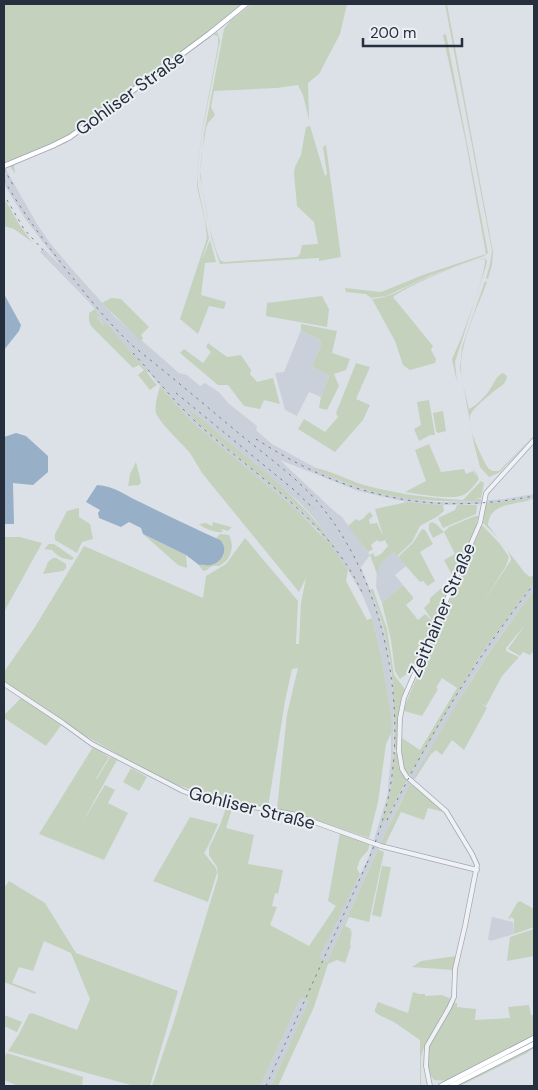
<svg xmlns="http://www.w3.org/2000/svg" width="538" height="1090" font-family="'DM Sans',sans-serif">
<rect width="100%" height="100%" fill="#dce1e7"/>
<!-- built -->
<path fill="#cad0d9" fill-rule="evenodd" d="M 4,166 L 37,224 L 50,243 L 72,269 L 115,317 L 179,373 L 187,375 L 200,386 L 205,383 L 220,393 L 228,403 L 257,426 L 256,430 L 272,444 L 340,481 L 359,488 L 393,496 L 435,502 L 461,502 L 504,499 L 534,494 L 534,498 L 493,504 L 443,505 L 407,502 L 358,491 L 280,460 L 333,510 L 342,517 L 370,555 L 361,567 L 377,607 L 387,643 L 394,701 L 393,776 L 382,827 L 429,741 L 479,657 L 534,582 L 534,591 L 505,629 L 473,677 L 402,799 L 377,851 L 271,1086 L 260,1086 L 335,923 L 368,859 L 387,797 L 391,758 L 391,715 L 382,660 L 372,618 L 363,596 L 348,570 L 318,531 L 298,511 L 192,422 L 106,324 L 104,325 L 97,317 L 99,314 L 88,301 L 40,252 L 43,248 L 60,265 L 24,217 L 7,189 L 4,184 ZM 187,410 L 203,420 L 300,503 L 314,518 L 333,544 L 305,513 L 208,432 Z
M 301,330 L 320,340 L 321,345 L 312,366 L 329,376 L 321,397 L 309,392 L 297,416 L 285,410 L 275,373 L 284,372 Z
M 394,552 L 406,566 L 395,575 L 403,585 L 382,603 L 376,587 L 377,570 L 380,564 Z
M 492,917 L 513,922 L 514,934 L 490,941 L 488,939 Z"/>
<!-- green -->
<path fill="#c3d1bd" d="M 4,4 L 241,4 L 217,25 L 68,136 L 57,142 L 4,163 Z
M 252,4 L 347,4 L 340,34 L 319,74 L 308,83 L 309,120 L 303,95 L 298,85 L 277,88 L 214,91 L 211,107 L 215,115 L 208,123 L 206,128 C 204,144 199,162 201,178 C 203,196 212,247 221,261 L 225,262 L 297,257 L 300,254 L 302,245 L 318,244 L 314,222 L 297,206 L 294,173 L 295,167 L 301,155 L 306,127 L 310,126 L 325,176 L 327,174 L 323,147 L 326,145 L 341,257 L 319,261 L 319,258 L 220,264 L 212,240 L 200,176 L 204,134 L 224,29 L 230,21 Z
M 445,4 L 447,4 L 493,252 L 492,265 L 488,279 L 486,278 L 490,264 L 492,251 Z
M 217,32 L 218,34 L 220,41 L 202,133 L 197,174 L 198,187 L 209,238 L 201,262 L 210,240 L 216,262 L 205,263 L 201,295 L 226,302 L 224,309 L 209,306 L 198,334 L 180,319 L 207,238 L 205,221 L 197,187 L 197,172 L 202,131 L 218,46 L 218,36 L 214,35 L 211,36 L 66,143 L 16,163 L 14,166 L 15,174 L 10,166 L 10,165 C 30,156 52,150 71,139 Z
M 446,34 L 488,253 L 484,256 L 429,276 L 386,296 L 371,298 L 366,294 L 346,292 L 345,288 L 381,292 L 423,275 L 486,254 L 466,143 L 443,35 Z
M 4,198 L 19,224 L 32,242 L 14,229 L 4,226 Z
M 485,258 L 487,261 L 486,266 L 455,362 L 457,383 L 452,359 C 460,344 486,274 485,259 C 469,259 407,286 393,297 L 433,346 L 431,350 L 436,359 L 435,363 L 410,370 L 403,365 L 395,341 L 372,299 C 389,298 400,290 415,283 C 437,273 461,264 485,258 Z
M 485,281 L 487,282 C 478,307 461,340 461,367 C 461,381 466,395 469,409 C 476,406 486,396 490,389 C 495,382 496,376 503,373 L 507,376 C 506,386 498,387 492,393 C 487,397 471,410 470,416 C 468,430 481,456 488,468 L 492,471 L 499,471 L 534,435 L 500,472 L 489,477 L 480,467 L 474,444 L 460,368 L 462,347 Z
M 322,296 L 329,309 L 327,327 L 266,316 L 267,303 Z
M 111,298 L 121,299 L 149,327 L 141,335 L 143,338 L 141,341 L 102,303 Z
M 95,309 L 99,315 L 97,317 L 103,325 L 106,323 L 148,372 L 147,373 L 157,385 L 150,390 L 138,375 L 144,370 L 139,365 L 133,368 L 91,326 L 89,321 L 89,313 Z
M 301,324 L 337,331 L 332,353 L 350,359 L 346,370 L 334,374 L 339,386 L 327,410 L 319,408 L 321,397 L 329,376 L 312,366 L 321,345 L 320,340 L 301,330 Z
M 208,343 L 227,357 L 241,355 L 251,370 L 250,374 L 257,382 L 273,378 L 280,404 L 264,400 L 260,409 L 244,406 L 228,385 L 218,385 L 180,353 L 184,349 L 203,363 L 211,352 L 206,347 Z
M 356,363 L 370,367 L 356,399 L 370,405 L 363,420 L 335,452 L 298,429 L 304,419 L 325,432 L 338,417 L 336,413 Z
M 160,386 L 192,422 L 298,511 L 332,547 L 348,570 L 346,581 L 367,620 L 372,618 L 382,660 L 391,715 L 391,734 L 386,744 L 378,802 L 369,838 L 301,815 L 277,809 L 287,714 L 298,668 L 292,669 L 285,701 L 268,807 L 215,798 L 163,780 L 63,723 L 4,681 L 4,672 L 35,627 L 84,546 L 203,598 L 206,576 L 226,564 L 245,538 L 298,601 L 296,644 L 299,644 L 301,603 L 306,578 L 299,592 L 202,473 C 198,466 194,459 190,453 C 182,443 161,425 156,413 C 154,406 158,394 160,386 Z
M 429,400 L 435,435 L 430,435 L 419,441 L 414,429 L 421,425 L 417,402 Z
M 186,408 L 203,420 C 250,462 304,497 338,552 L 305,513 L 208,432 L 196,421 Z
M 443,411 L 446,431 L 438,433 L 436,431 L 433,413 Z
M 429,444 L 441,472 L 464,469 L 466,474 L 473,471 L 477,477 L 472,466 L 479,478 L 477,476 L 479,479 C 475,484 471,490 465,494 C 455,501 418,494 405,492 L 426,481 L 415,450 Z
M 136,462 L 141,482 L 139,485 L 128,486 L 130,474 Z
M 313,468 C 331,470 347,480 364,485 C 397,494 430,498 463,500 L 481,481 L 484,483 L 481,498 L 475,499 L 481,499 L 481,501 C 417,503 371,498 313,468 Z
M 534,498 C 520,506 490,500 488,525 L 525,573 L 530,577 L 534,575 L 534,582 L 479,657 L 410,775 C 399,767 402,751 402,738 L 420,750 L 457,688 L 442,678 L 436,688 L 438,689 L 422,716 L 404,711 L 405,705 L 482,525 L 500,544 L 509,557 L 506,566 L 483,603 L 511,560 C 510,548 492,532 483,523 L 486,504 Z
M 407,502 L 443,505 L 444,511 L 438,516 L 420,526 L 412,542 L 397,556 L 394,552 L 380,564 L 377,574 L 370,555 L 373,553 L 375,557 L 381,554 L 388,546 L 385,540 L 380,542 L 377,540 L 371,545 L 373,549 L 368,552 L 348,526 L 356,519 L 359,521 L 364,518 L 366,515 L 370,512 L 373,516 L 369,520 L 370,524 L 377,523 L 383,536 L 375,509 Z
M 457,505 L 477,505 L 476,514 L 443,528 L 438,518 L 455,510 Z
M 79,508 L 79,517 L 90,524 L 93,539 L 82,542 L 77,553 L 55,540 L 55,534 L 67,511 Z
M 475,516 L 479,516 L 476,523 L 478,524 L 455,576 L 453,577 L 444,560 L 455,554 L 444,532 L 433,538 L 429,530 L 429,524 L 432,522 L 436,524 L 444,532 L 449,527 Z
M 213,522 L 231,527 L 232,527 L 228,531 L 221,529 L 223,532 C 216,533 205,529 199,524 L 206,523 L 212,526 Z
M 422,529 L 425,530 L 433,544 L 420,552 L 435,581 L 428,586 L 423,581 L 420,582 L 398,557 L 413,543 Z
M 143,534 L 186,555 L 187,568 L 178,565 Z
M 220,534 L 229,535 C 235,547 231,560 219,566 C 214,565 210,566 207,570 L 203,571 L 199,565 L 223,557 C 226,549 224,542 216,538 Z
M 4,537 L 20,537 L 42,543 L 4,612 Z
M 49,544 L 54,544 L 74,558 L 72,560 C 61,558 60,558 52,550 L 44,549 Z
M 53,558 L 56,558 L 66,564 L 66,568 L 63,571 L 43,574 L 48,562 Z
M 450,581 L 452,584 L 442,606 L 440,607 L 441,608 L 434,622 L 414,669 L 400,679 L 395,671 L 391,640 L 382,603 L 403,585 L 413,597 L 413,599 L 406,605 L 418,620 L 425,614 L 433,622 L 424,608 L 430,602 L 430,598 Z
M 370,589 L 373,589 L 387,629 L 394,675 L 405,689 L 399,711 L 398,749 L 394,750 C 396,697 392,638 370,589 Z
M 534,591 L 534,651 L 530,655 L 523,652 L 520,656 L 508,649 L 525,625 L 506,648 L 506,651 L 519,657 L 502,676 L 486,706 L 481,703 L 487,708 L 464,750 L 452,740 L 442,755 L 436,750 L 431,754 L 415,779 L 414,778 C 451,713 488,649 534,591 Z
M 21,698 L 62,724 L 46,746 L 4,718 L 4,715 Z
M 93,747 L 109,757 L 96,779 L 97,779 L 110,757 L 117,760 L 82,823 L 105,785 L 115,790 L 108,803 L 128,813 L 104,860 L 39,834 Z
M 394,752 L 397,753 L 399,769 L 407,780 L 381,829 L 392,782 Z
M 131,768 L 147,777 L 139,791 L 123,782 Z
M 410,784 L 420,790 L 444,812 L 428,808 L 424,820 L 401,812 L 385,845 L 380,844 Z
M 227,805 L 233,805 L 226,828 L 254,835 L 248,864 L 283,870 L 278,894 L 275,893 L 272,906 L 277,907 L 270,925 L 309,946 L 336,906 L 328,901 L 340,833 L 369,844 C 369,852 366,852 362,857 C 359,860 358,865 357,869 L 360,874 L 319,958 L 327,962 L 379,847 L 379,850 L 384,852 L 369,922 L 349,917 L 345,926 L 351,929 L 350,933 L 352,931 L 350,945 L 351,946 L 345,963 L 337,960 L 328,964 L 314,1007 L 278,1086 L 271,1086 L 309,1001 L 301,997 L 260,1086 L 152,1086 L 174,1021 L 218,877 L 217,867 L 209,855 L 209,848 L 220,825 Z
M 190,817 L 218,824 C 214,833 209,846 204,853 L 216,868 L 217,873 L 208,902 L 153,881 Z
M 382,866 L 391,867 L 381,917 L 372,915 Z
M 9,881 L 45,903 L 76,953 L 178,991 L 150,1086 L 134,1086 L 8,1051 L 19,1034 L 29,1014 L 32,1013 L 77,1030 L 90,999 L 71,953 L 44,941 L 33,971 L 19,967 L 12,983 L 36,992 L 35,994 L 4,982 L 4,888 Z
M 520,901 L 534,909 L 534,927 L 514,934 L 514,919 L 510,917 L 510,919 L 508,919 L 517,903 Z
M 534,929 L 534,956 L 507,961 L 510,937 Z
M 456,956 L 453,970 L 412,967 L 421,961 Z
M 413,992 L 419,994 L 425,994 L 425,996 L 442,995 L 451,999 L 424,1047 L 421,1057 L 421,1086 L 420,1086 L 420,1040 L 394,1022 L 379,1015 L 375,1012 L 375,1009 L 378,1002 L 408,1013 Z
M 453,1003 L 457,1003 L 457,1007 L 476,1009 L 475,1020 L 510,1018 L 508,1007 L 529,1005 L 531,1015 L 534,1015 L 534,1036 L 447,1081 L 434,1080 C 414,1055 442,1025 453,1003 Z
M 4,1015 L 22,1022 L 17,1032 L 4,1026 Z
M 534,1046 L 534,1048 L 527,1053 L 460,1086 L 455,1086 Z
M 7,1053 L 80,1076 L 83,1077 L 82,1086 L 18,1086 L 4,1080 L 4,1057 Z"/>
<!-- water -->
<path fill="#97b0c7" d="M 4,294 L 21,325 L 19,331 L 4,350 Z
M 16,433 L 26,436 L 48,456 L 48,472 L 33,485 L 13,483 L 14,524 L 4,524 L 4,437 Z
M 97,485 C 115,486 126,496 142,503 C 168,516 194,528 220,540 C 229,549 223,562 211,565 C 207,566 204,564 199,565 L 186,555 L 143,534 L 141,528 L 129,522 L 121,527 L 99,518 L 98,513 L 100,510 L 86,502 Z"/>
<g fill="none" stroke-linecap="round" stroke-linejoin="round">
<defs>
<path id="minor" d="M 4,684 L 63,723 L 92,744 L 183,791 L 201,798 L 292,814 L 381,846 L 477,870
M 430,1086 L 426,1066 L 427,1046 L 449,1008 L 454,997 L 455,969 L 465,926 L 477,865 L 472,854 L 446,811 L 407,777 L 402,769 L 399,751 L 400,718 L 404,698 L 480,523 L 486,493 L 534,440"/>
<path id="major" d="M 4,166 L 52,146 L 70,137 L 209,34 L 246,4
M 441,1086 L 534,1038
M 451,1086 L 534,1044"/>
</defs>
<!-- minor casing -->
<use href="#minor" stroke="#a2a8b1" stroke-width="5.5"/>
<!-- major casing -->
<use href="#major" stroke="#9ca5b2" stroke-width="6"/>
<!-- minor -->
<use href="#minor" stroke="#eff1f5" stroke-width="4"/>
<!-- major -->
<use href="#major" stroke="#fff" stroke-width="4.5"/>
<!-- rail -->
<path stroke="#768190" stroke-width="1" stroke-dasharray="2.5 5" stroke-linecap="butt" d="M 4,169 L 13,185
M 4,180 C 23,213 45,242 68,272 C 89,298 109,324 134,347 C 171,376 206,406 242,436 C 269,458 299,479 321,506 C 382,580 406,695 390,789 C 385,816 376,843 365,868
M 7,200 L 24,229 L 43,250
M 133,353 C 157,379 179,408 206,431 C 262,480 330,523 363,594
M 176,393 L 293,489 L 314,509
M 256,439 C 346,497 429,516 534,496
M 387,820 C 428,738 477,656 534,584
M 266,1086 L 367,863"/>
</g>
<g text-anchor="middle" dominant-baseline="central" stroke-width="4" stroke-linejoin="round" paint-order="stroke">
<!-- street labels -->
<g font-size="18" fill="#262f3d" stroke="#ecf0f4">
<text transform="translate(130 93) rotate(-36)">Gohliser Straße</text>
<text transform="translate(442 610) rotate(-67)">Zeithainer Straße</text>
<text transform="translate(252 808) rotate(14)">Gohliser Straße</text>
</g>
</g>
<!-- border -->
<rect width="538" height="1090" fill="none" stroke="#262f3d" stroke-width="10"/>
<!-- scale -->
<path d="M363 38v8h99v-8" fill="none" stroke="#262f3d" stroke-width="2.5"/>
<text x="370" y="38" font-size="15" fill="#262f3d" stroke="#ecf0f4" stroke-width="4" paint-order="stroke">200 m</text>
</svg>
